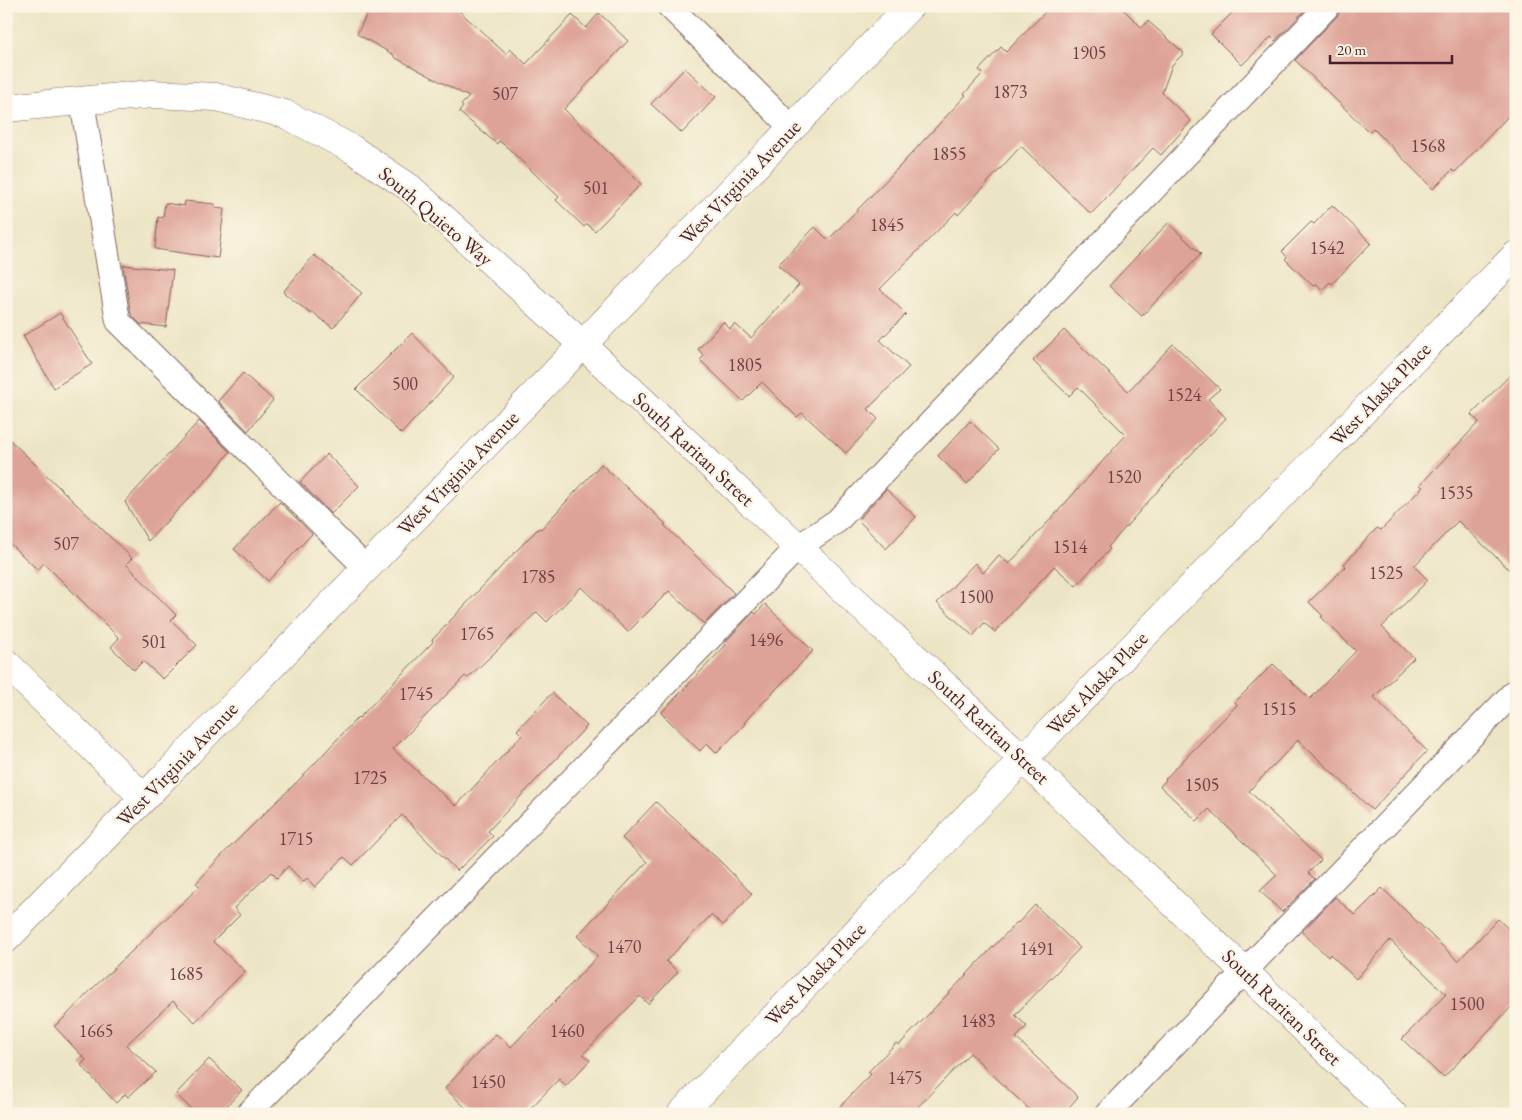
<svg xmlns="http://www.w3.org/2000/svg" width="1522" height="1120" font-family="'EB Garamond',serif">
<rect width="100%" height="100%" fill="#fcf5e5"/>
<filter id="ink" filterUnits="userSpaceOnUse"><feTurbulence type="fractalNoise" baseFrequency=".02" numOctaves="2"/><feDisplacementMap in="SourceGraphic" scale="10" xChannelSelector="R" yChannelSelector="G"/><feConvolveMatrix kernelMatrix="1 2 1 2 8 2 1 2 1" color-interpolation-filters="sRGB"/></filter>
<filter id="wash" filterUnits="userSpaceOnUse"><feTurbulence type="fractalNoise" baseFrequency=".0096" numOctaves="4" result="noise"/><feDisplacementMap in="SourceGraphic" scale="20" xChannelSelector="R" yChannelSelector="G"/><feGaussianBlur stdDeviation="1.12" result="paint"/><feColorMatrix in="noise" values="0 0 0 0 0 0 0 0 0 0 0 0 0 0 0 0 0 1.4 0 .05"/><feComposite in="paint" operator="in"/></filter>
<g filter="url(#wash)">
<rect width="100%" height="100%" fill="#ece5c5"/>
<g id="blocks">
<!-- building -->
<path fill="#dea398" d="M 371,6 L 454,6 L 506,54 L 510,49 L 526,64 L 572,15 L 586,28 L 599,13 L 628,41 L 564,109 L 641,184 L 595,231 L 587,224 L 584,227 L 556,200 L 559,197 L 508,148 L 499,141 L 497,144 L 459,112 L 463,107 L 461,105 L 469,97 L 394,57 L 394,55 L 357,34 Z
M 1051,6 L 1120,6 L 1142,28 L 1148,21 L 1184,53 L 1172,65 L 1162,93 L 1191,121 L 1161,155 L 1153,148 L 1091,214 L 1021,146 L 958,215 L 956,212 L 880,289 L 906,314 L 880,340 L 909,367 L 868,409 L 878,419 L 846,453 L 802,413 L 797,417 L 762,382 L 743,401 L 700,360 L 704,356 L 698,349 L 723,322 L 730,329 L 735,324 L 751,338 L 799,285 L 778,265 L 779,264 L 815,227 L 828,240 L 900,166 L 966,95 L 964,94 L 983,73 L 979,70 L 1001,47 L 1006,52 Z
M 1239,6 L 1309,6 L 1275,41 L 1271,37 L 1242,65 L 1211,34 Z
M 1341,6 L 1516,6 L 1516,108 L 1455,172 L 1452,170 L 1433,189 L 1373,128 L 1369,132 L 1295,60 L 1338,15 Z
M 685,68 L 716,97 L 682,133 L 651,104 Z
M 185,201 L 215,204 L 215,208 L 224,209 L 218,258 L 155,249 L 158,217 L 163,218 L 165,203 L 184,206 Z
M 1332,205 L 1371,243 L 1332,284 L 1330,282 L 1322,290 L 1316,283 L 1313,286 L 1285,259 L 1287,257 L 1282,251 L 1311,222 L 1314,224 Z
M 1168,223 L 1201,254 L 1142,316 L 1109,286 Z
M 314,255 L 362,293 L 333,328 L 312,312 L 311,314 L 283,292 Z
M 123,265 L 173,270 L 166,327 L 140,324 L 131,314 Z
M 60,313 L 92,364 L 54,388 L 23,336 Z
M 1064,330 L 1128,391 L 1173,344 L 1220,389 L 1208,399 L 1226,418 L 1179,467 L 1108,547 L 1110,549 L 1076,586 L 1054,566 L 995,632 L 984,623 L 973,636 L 937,603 L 975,563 L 983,573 L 999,555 L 1009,564 L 1059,510 L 1126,435 L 1078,387 L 1069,396 L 1033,361 Z
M 412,333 L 454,377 L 401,434 L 356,389 Z
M 1516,369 L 1516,576 L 1458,521 L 1414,566 L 1428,580 L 1382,627 L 1414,658 L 1374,697 L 1427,751 L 1372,810 L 1298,740 L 1249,791 L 1321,860 L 1308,873 L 1315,879 L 1282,912 L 1260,891 L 1277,875 L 1209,809 L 1197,821 L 1160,786 L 1166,780 L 1165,779 L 1237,705 L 1235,702 L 1273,664 L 1310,699 L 1356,651 L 1321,617 L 1323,616 L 1309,602 L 1346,566 L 1344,564 L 1377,528 L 1381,530 L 1423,487 L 1420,485 L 1479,422 L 1471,415 Z
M 243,373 L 273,400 L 248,431 L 218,401 Z
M 199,421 L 230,452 L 211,475 L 148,541 L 125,502 Z
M 970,421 L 999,449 L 967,484 L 938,456 Z
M 6,436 L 132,558 L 126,564 L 176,615 L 171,620 L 197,645 L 163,679 L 143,661 L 134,670 L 111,647 L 119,638 L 44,563 L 38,570 L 6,540 Z
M 327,454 L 359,486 L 331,514 L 300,482 Z
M 601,464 L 666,524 L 664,525 L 734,593 L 704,624 L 669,591 L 628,632 L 581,587 L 547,622 L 537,612 L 468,678 L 465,676 L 393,749 L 456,806 L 522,735 L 517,730 L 552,693 L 587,726 L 488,831 L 493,836 L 457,871 L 402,815 L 353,865 L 344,857 L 315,887 L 307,878 L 303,882 L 288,866 L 277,878 L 271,872 L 234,908 L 240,915 L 213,942 L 245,971 L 195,1022 L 173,1001 L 126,1045 L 156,1072 L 128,1097 L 125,1094 L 116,1103 L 81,1065 L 86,1060 L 54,1026 L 60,1022 L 90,991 L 200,886 L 196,883 L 225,852 L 302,777 L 358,717 L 359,718 L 433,642 L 432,640 L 518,549 L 539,528 L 541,529 Z
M 886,489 L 916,517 L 886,549 L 858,520 Z
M 280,502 L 312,534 L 268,581 L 234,549 Z
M 765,604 L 813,651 L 748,718 L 744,723 L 745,724 L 717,753 L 707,743 L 700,751 L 661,713 L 726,645 L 724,643 L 754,612 L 756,614 Z
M 656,802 L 722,863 L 752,894 L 723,925 L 711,915 L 666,961 L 678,972 L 648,1004 L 640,996 L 583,1054 L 590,1060 L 566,1086 L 559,1079 L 525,1114 L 472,1114 L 445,1088 L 496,1034 L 511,1047 L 598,956 L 577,936 L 647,862 L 622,838 Z
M 1382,888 L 1458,961 L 1498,919 L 1516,936 L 1516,1002 L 1444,1077 L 1441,1074 L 1440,1075 L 1402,1039 L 1446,994 L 1390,940 L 1356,979 L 1330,954 L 1328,957 L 1302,932 L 1335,897 L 1355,915 Z
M 1035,905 L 1080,948 L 1015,1015 L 1027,1026 L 1016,1038 L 1078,1097 L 1063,1114 L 1034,1114 L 970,1053 L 911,1114 L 833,1114 L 871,1074 L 868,1072 L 896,1043 L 899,1045 L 1017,922 L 1018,923 Z
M 209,1059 L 242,1090 L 219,1114 L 196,1114 L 176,1094 Z"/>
</g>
</g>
<g filter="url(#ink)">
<use href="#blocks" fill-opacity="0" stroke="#836461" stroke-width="1"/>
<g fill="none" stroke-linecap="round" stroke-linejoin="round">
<defs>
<path id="lane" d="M 669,6 L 792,128
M 82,101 L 118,321 L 366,568
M 248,1114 L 798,547 L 837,521 L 1328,6
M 1107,1114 L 1516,690"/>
<path id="street" d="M 6,108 L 152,94 L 216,97 L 285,114 L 352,149 L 410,188 L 582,344 L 798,547 L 1023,759 L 1393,1114
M 6,663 L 144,798
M 681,1114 L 1023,759 L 1516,255"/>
<path id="secondary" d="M 6,939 L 144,798 L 910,6"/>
</defs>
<!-- lane casing -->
<use href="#lane" stroke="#836461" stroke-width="26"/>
<!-- street casing -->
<use href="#street" stroke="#836461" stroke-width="29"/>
<!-- secondary casing -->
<use href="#secondary" stroke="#836461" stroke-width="29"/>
<!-- lane -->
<use href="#lane" stroke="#fff" stroke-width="24"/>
<!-- street -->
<use href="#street" stroke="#fff" stroke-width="28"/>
<!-- secondary -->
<use href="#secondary" stroke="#fff" stroke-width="28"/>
</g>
</g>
<g text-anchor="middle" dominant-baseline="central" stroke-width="4.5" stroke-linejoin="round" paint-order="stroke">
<!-- number labels -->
<g font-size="18" fill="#6f4046">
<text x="1089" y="52">1905</text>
<text x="1010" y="91">1873</text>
<text x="505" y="93">507</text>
<text x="1428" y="145">1568</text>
<text x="949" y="153">1855</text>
<text x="596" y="187">501</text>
<text x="887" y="224">1845</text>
<text x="1327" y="247">1542</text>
<text x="745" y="364">1805</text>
<text x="405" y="383">500</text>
<text x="1184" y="394">1524</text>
<text x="1124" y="476">1520</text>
<text x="1456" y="492">1535</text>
<text x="66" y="543">507</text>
<text x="1070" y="546">1514</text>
<text x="1386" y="572">1525</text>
<text x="538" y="576">1785</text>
<text x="976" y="596">1500</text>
<text x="477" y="633">1765</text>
<text x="766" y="639">1496</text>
<text x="154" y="641">501</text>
<text x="416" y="693">1745</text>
<text x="1279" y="708">1515</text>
<text x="370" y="777">1725</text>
<text x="1202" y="784">1505</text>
<text x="296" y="838">1715</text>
<text x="624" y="946">1470</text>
<text x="1037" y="948">1491</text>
<text x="186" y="973">1685</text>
<text x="1467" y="1003">1500</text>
<text x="978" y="1020">1483</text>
<text x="96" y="1030">1665</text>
<text x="567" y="1030">1460</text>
<text x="905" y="1077">1475</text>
<text x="488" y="1081">1450</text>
</g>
<!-- street labels -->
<g font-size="20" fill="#4a1f2b" stroke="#fcf5e5">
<text transform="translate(740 182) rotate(-46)">West Virginia Avenue</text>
<text transform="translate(436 216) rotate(40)">South Quieto Way</text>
<text transform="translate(1380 394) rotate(-46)">West Alaska Place</text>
<text transform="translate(694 449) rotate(43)">South Raritan Street</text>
<text transform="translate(458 473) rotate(-46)">West Virginia Avenue</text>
<text transform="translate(1097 683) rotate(-46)">West Alaska Place</text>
<text transform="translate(989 727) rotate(43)">South Raritan Street</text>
<text transform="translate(177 764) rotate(-46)">West Virginia Avenue</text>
<text transform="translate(815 974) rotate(-46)">West Alaska Place</text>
<text transform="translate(1282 1007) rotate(44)">South Raritan Street</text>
</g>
</g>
<!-- margin -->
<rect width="1522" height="1120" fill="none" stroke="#fcf5e5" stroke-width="25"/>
<!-- scale -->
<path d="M1330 55v8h122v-8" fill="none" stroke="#4a1f2b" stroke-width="2.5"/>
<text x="1337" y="55" font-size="15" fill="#4a1f2b" stroke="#fcf5e5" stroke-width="4" paint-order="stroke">20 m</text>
</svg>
